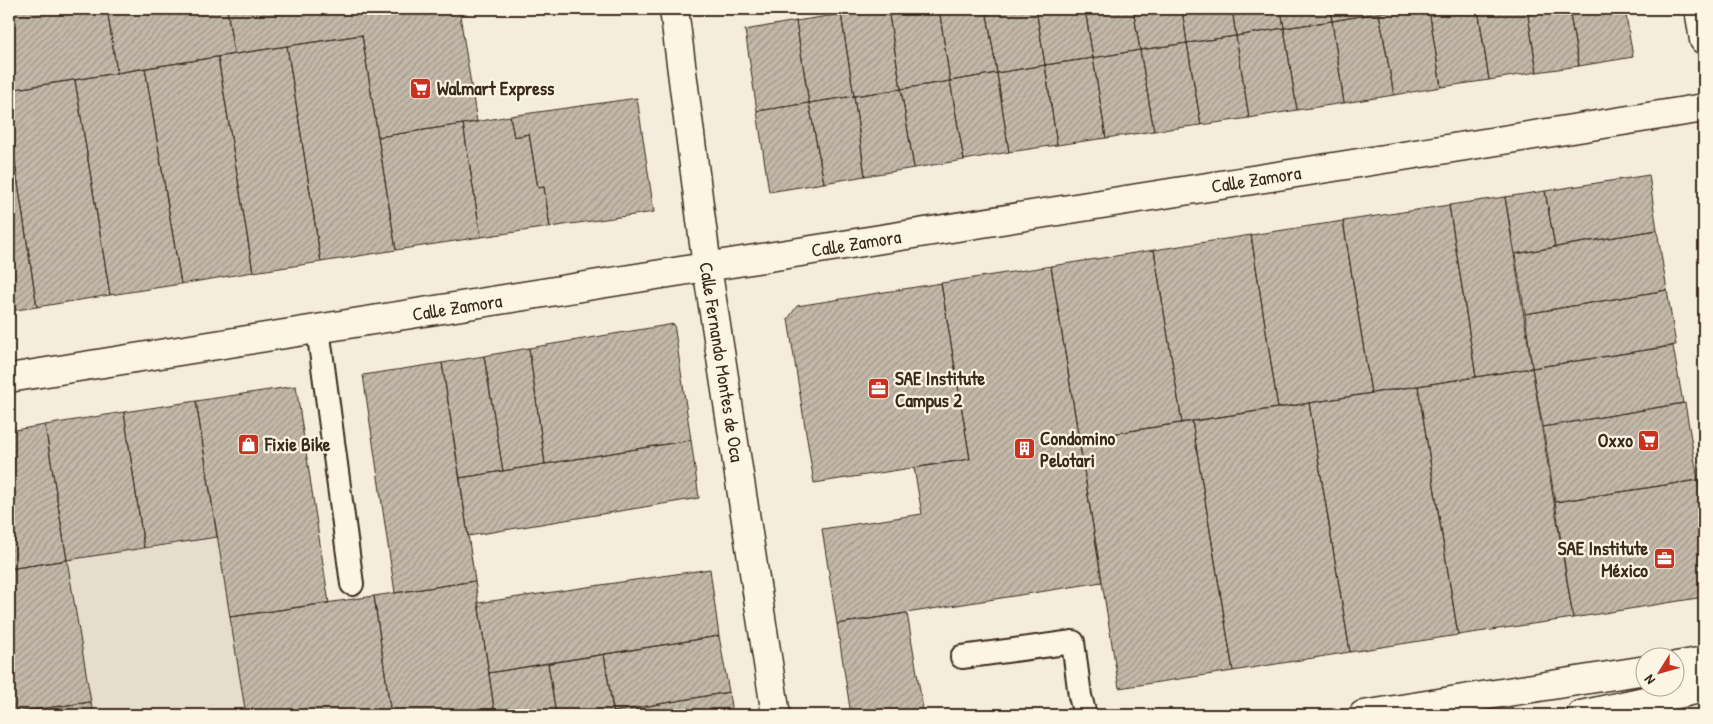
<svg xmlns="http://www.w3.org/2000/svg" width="1713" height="724" font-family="'Patrick Hand',sans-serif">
<defs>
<pattern id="building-hatch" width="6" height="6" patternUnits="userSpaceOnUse" patternTransform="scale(1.25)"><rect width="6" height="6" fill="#c3b9aa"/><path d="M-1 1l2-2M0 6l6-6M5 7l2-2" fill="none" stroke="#a0978a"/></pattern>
</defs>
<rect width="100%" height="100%" fill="#f4eddd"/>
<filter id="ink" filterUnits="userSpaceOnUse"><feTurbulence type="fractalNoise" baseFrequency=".02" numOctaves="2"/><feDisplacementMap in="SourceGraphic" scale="10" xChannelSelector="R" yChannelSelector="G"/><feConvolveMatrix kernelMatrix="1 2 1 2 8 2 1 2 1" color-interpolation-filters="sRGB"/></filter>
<g filter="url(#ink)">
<!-- built -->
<path fill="#e5ddce" d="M 296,386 L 329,603 L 475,581 L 489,673 L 604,654 L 729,692 L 732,715 L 9,715 L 9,713 L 90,702 L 67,560 L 217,537 L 196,401 Z"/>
<!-- building -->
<path fill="url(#building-hatch)" stroke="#3b2a1e" d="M 9,9 L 107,9 L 117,73 L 9,90 Z
M 107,9 L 227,9 L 234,54 L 117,73 Z
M 227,9 L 459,9 L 477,122 L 378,137 L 362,35 L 234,54 Z
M 875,9 L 888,9 L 901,89 L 854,96 L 841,14 Z
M 888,9 L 939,9 L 950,81 L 901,89 Z
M 939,9 L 986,9 L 997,73 L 950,81 Z
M 986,9 L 1036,9 L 1045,65 L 997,73 Z
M 1036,9 L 1085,9 L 1093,58 L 1045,65 Z
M 1085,9 L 1133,9 L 1140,50 L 1093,58 Z
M 1133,9 L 1182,9 L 1187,43 L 1140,50 Z
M 1182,9 L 1232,9 L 1236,36 L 1187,43 Z
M 1232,9 L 1281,9 L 1284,28 L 1236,36 Z
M 1281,9 L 1330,9 L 1332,21 L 1284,28 Z
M 1330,9 L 1378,9 L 1379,13 L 1332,21 Z
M 1406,9 L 1429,9 L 1441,87 L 1394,95 L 1379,13 Z
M 1429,9 L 1478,9 L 1489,80 L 1441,87 Z
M 1478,9 L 1527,9 L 1537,72 L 1489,80 Z
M 1527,9 L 1569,9 L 1579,66 L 1537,72 Z
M 1569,9 L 1625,9 L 1633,57 L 1579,66 Z
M 1379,13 L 1394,95 L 1344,103 L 1332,21 Z
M 841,14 L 854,96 L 809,103 L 796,21 Z
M 796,21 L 809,103 L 757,111 L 745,30 Z
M 1332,21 L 1344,103 L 1297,110 L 1284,28 Z
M 1284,28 L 1297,110 L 1249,118 L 1236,36 Z
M 362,35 L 396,250 L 321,262 L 287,46 Z
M 1236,36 L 1249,118 L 1201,125 L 1187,43 Z
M 1187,43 L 1201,125 L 1154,131 L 1140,50 Z
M 287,46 L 321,262 L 253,272 L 218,57 Z
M 1140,50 L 1154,131 L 1106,138 L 1093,58 Z
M 218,57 L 253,272 L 181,284 L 145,68 Z
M 1093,58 L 1106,138 L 1057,145 L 1045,65 Z
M 1045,65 L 1057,145 L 1009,152 L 997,73 Z
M 145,68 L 181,284 L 110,295 L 75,80 Z
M 997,73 L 1009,152 L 964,160 L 950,81 Z
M 75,80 L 110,295 L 37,307 L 13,150 L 9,115 L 9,90 Z
M 950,81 L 964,160 L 914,168 L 901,89 Z
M 901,89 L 914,168 L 865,176 L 854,96 Z
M 854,96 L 865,176 L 824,183 L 809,103 Z
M 637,98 L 654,212 L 550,227 L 544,187 L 538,188 L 529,134 L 514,137 L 510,116 Z
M 809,103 L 824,183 L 769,192 L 757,111 Z
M 9,115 L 13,150 L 9,151 Z
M 510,116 L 514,137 L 529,134 L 538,188 L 544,187 L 550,227 L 481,237 L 463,124 Z
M 463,124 L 481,237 L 396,250 L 378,137 Z
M 13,150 L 37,307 L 9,311 L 9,151 Z
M 1649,175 L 1657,230 L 1555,247 L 1545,191 Z
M 1545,191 L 1555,247 L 1515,254 L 1505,197 Z
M 1505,197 L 1532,368 L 1476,377 L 1449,205 Z
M 1449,205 L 1476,377 L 1371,393 L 1343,221 Z
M 1343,221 L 1371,393 L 1278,408 L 1251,235 Z
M 1657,230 L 1667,290 L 1525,314 L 1515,254 Z
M 1251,235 L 1278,408 L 1182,423 L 1154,250 Z
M 1154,250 L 1182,423 L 1079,439 L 1051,266 Z
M 1051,266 L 1102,582 L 837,624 L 822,529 L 922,514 L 914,468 L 970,459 L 941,283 Z
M 941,283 L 970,459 L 814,483 L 788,319 L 797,306 Z
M 1667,290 L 1676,345 L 1532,368 L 1525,314 Z
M 674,324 L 691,440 L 545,464 L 529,348 Z
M 1673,346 L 1683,403 L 1543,427 L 1532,368 Z
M 529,348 L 545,464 L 503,471 L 484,356 Z
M 484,356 L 503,471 L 460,478 L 442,363 Z
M 442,363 L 475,581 L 395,593 L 363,375 Z
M 1532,368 L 1573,618 L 1458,635 L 1418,386 Z
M 296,386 L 329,603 L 230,617 L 196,401 Z
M 1418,386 L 1458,635 L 1350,652 L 1309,403 Z
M 196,401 L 217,537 L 144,548 L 124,412 Z
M 1309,403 L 1350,652 L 1233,671 L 1192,421 Z
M 1685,403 L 1698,480 L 1555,502 L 1543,427 Z
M 124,412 L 144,548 L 67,560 L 45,425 Z
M 1192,421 L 1233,671 L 1119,688 L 1079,439 Z
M 45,425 L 67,560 L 9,569 L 9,431 Z
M 691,440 L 699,498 L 468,536 L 460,478 Z
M 1698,480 L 1704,517 L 1704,597 L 1573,618 L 1555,502 Z
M 67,560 L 91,702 L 9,713 L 9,569 Z
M 710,569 L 719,636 L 489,673 L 478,603 Z
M 475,581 L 495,715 L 391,715 L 374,596 Z
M 374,596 L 391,715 L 246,715 L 230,617 Z
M 907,613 L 924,715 L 851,715 L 837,624 Z
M 719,636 L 729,692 L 613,712 L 604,654 Z
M 604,654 L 614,715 L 556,715 L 548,663 Z
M 548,663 L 556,715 L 495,715 L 489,673 Z
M 729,692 L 732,715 L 614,715 L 613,712 Z
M 91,702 L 93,715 L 9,715 L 9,713 Z"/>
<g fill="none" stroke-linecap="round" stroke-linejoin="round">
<defs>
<path id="lane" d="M 318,329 L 352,584
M 962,657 L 1073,642 L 1080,696 L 1085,715"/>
<path id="street" d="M 674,9 L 707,267 L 776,715
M 1699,9 L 1704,40
M 9,378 L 1704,108"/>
<path id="secondary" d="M 1676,666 L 1704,661
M 1363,715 L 1646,670"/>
<path id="highway" d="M 1581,715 L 1704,688"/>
</defs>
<!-- lane casing -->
<use href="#lane" stroke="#3b2a1e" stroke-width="26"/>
<!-- street casing -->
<use href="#street" stroke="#3b2a1e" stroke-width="31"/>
<!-- secondary casing -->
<use href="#secondary" stroke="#3b2a1e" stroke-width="31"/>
<!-- highway casing -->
<use href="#highway" stroke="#3b2a1e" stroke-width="31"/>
<!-- lane -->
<use href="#lane" stroke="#fcf5e5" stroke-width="22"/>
<!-- street -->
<use href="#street" stroke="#fcf5e5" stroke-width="28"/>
<!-- secondary -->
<use href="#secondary" stroke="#fcf5e5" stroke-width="28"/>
<!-- highway -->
<use href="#highway" stroke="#fcf5e5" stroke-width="28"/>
</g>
</g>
<!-- icons -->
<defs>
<symbol id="supermarket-square" viewBox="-11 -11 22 22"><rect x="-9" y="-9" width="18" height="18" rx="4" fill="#c8321e" stroke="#fcf5e5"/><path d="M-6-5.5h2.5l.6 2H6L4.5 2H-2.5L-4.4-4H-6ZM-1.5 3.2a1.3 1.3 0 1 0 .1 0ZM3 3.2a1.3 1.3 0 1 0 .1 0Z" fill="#fff"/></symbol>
<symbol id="office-square" viewBox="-11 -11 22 22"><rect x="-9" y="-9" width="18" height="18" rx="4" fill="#c8321e" stroke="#fcf5e5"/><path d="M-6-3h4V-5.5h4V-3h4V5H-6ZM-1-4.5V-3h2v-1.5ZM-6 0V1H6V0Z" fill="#fff"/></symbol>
<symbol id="shop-square" viewBox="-11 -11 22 22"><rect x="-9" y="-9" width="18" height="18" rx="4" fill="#c8321e" stroke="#fcf5e5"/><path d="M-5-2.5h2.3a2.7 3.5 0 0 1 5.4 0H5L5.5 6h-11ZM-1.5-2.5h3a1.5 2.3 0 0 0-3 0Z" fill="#fff"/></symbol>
<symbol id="building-square" viewBox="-11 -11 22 22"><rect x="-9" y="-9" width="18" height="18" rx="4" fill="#c8321e" stroke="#fcf5e5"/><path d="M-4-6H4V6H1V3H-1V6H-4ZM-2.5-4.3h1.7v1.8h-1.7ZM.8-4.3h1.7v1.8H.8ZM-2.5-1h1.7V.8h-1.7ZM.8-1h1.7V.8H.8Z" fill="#fff"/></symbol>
</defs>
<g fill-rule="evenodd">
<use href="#supermarket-square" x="408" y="76" width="25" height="25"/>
<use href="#office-square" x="866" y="376" width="25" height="25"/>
<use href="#supermarket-square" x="1636" y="428" width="25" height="25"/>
<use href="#shop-square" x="236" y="432" width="25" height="25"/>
<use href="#building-square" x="1012" y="436" width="25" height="25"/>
<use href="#office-square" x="1652" y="546" width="25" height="25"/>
</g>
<g text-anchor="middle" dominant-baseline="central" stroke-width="4.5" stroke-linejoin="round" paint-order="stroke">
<!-- poi labels -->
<g font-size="19" font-weight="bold" fill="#3b2a1e" stroke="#fcf5e5" text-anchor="start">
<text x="437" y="88">Walmart Express</text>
<text x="895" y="378">SAE Institute<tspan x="895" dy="22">Campus 2</tspan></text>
<text x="1040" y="438">Condomino<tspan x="1040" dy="22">Pelotari</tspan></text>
<text x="1633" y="440" text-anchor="end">Oxxo</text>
<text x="265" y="444">Fixie Bike</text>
<text x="1648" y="548" text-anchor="end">SAE Institute<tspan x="1648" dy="22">México</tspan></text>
</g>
<!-- street labels -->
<g font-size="19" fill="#3b2a1e" stroke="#fcf5e5">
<text transform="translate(1256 179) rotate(-9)">Calle Zamora</text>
<text transform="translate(856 243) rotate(-9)">Calle Zamora</text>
<text transform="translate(457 307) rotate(-9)">Calle Zamora</text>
<text transform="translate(722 362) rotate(81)">Calle Fernando Montes de Oca</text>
</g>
</g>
<!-- margin -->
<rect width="1713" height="724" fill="none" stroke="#fcf5e5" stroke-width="30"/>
<rect x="15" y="15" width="1683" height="694" fill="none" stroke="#3b2a1e" stroke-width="2" filter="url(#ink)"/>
<!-- north arrow -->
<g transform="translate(1660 672) rotate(233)"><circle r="24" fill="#fcf5e5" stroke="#afa495"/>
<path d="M0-4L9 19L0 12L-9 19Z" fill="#c8321e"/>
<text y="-8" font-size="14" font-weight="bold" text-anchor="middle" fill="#3b2a1e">N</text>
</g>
</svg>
